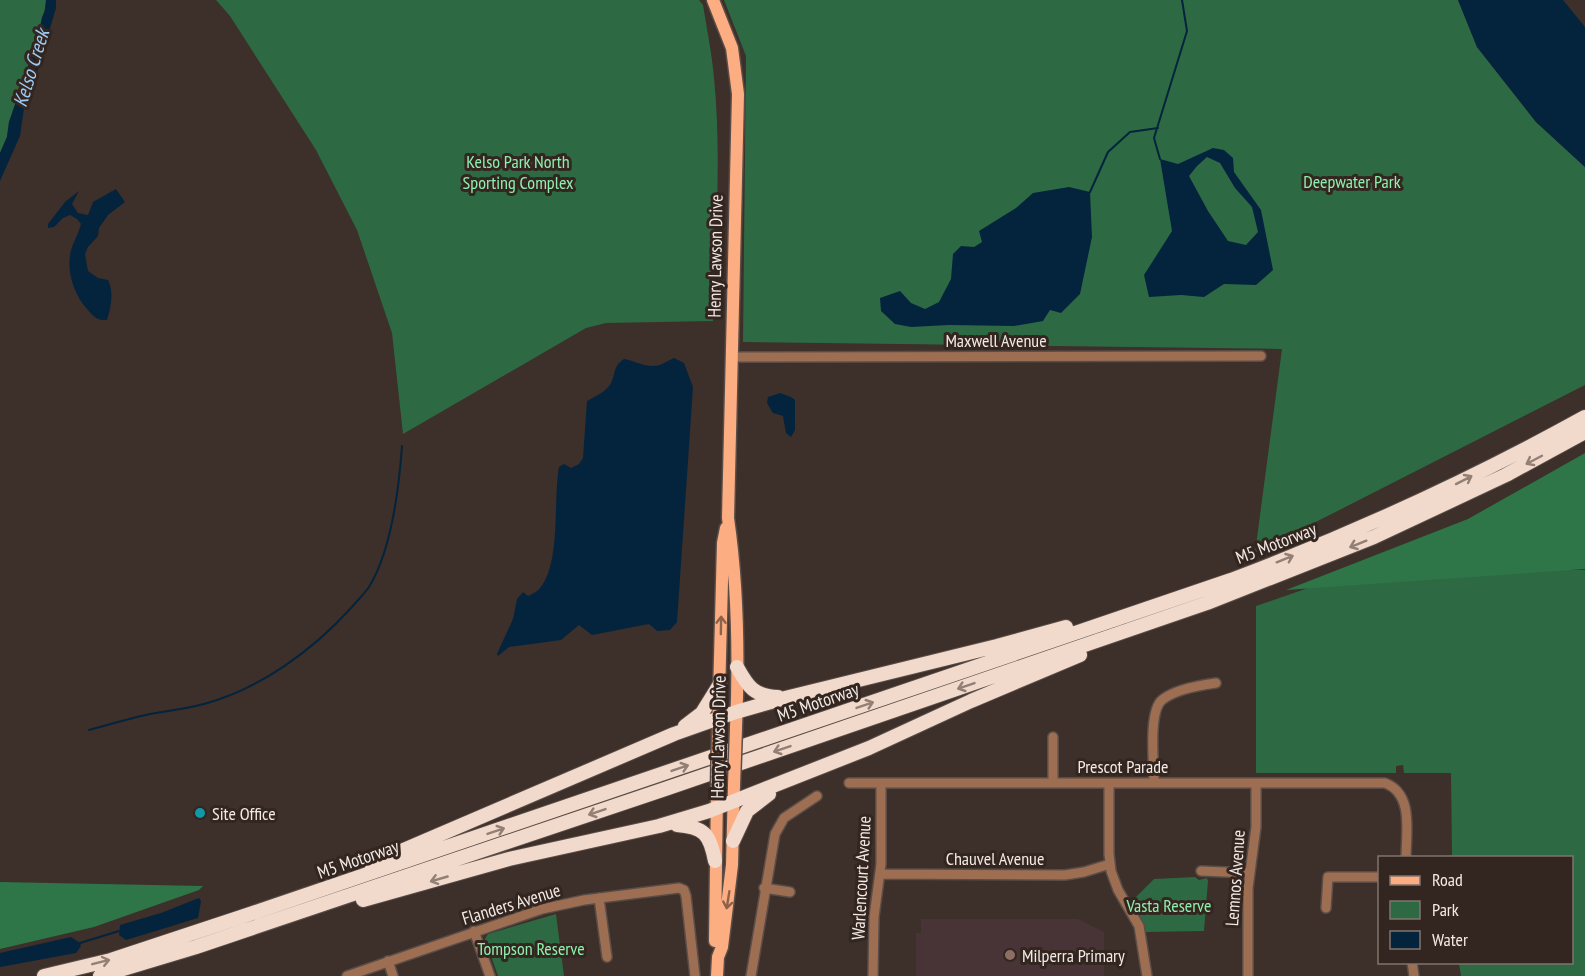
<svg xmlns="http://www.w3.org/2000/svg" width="1585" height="976" font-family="'PT Sans Narrow',sans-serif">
<rect width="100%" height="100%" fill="#3d2f29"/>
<!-- education -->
<path fill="#483437" d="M 921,919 L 1078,919 L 1104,932 L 1104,976 L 916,976 L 916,933 L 921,933 Z"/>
<!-- green -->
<path fill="#2d6a43" d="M 0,0 L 46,0 C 45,14 39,25 38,38 L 9,122 L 7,137 L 0,153 Z
M 216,0 L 699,0 L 703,5 C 707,30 712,54 714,78 C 722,158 715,240 713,321 L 606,323 L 586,328 L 403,434 L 392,333 L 357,230 L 316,150 L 230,16 Z
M 724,0 L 1458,0 L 1477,47 L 1536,122 L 1585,167 L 1585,385 L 1255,553 L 1282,349 L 743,342 L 746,56 Z
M 1360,570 L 1585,570 L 1585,976 L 1461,976 L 1459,963 L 1572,962 L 1572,858 L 1452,857 L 1451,773 L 1404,773 L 1403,765 L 1396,766 L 1396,773 L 1256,773 L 1256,606 Z
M 1195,877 L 1199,880 L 1207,878 L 1208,881 L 1204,931 L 1145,932 L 1131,902 L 1154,879 Z
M 556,914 L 564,976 L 498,976 L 485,939 L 488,934 Z"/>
<!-- forest -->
<path fill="#2e7548" d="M 1585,453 L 1585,569 L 1286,590 L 1468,519 Z
M 0,882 L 203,886 L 199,890 L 94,927 L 0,949 Z"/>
<!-- water -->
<path fill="#04243d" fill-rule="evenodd" d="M 46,0 L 56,0 L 56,8 L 36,76 L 25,101 L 20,136 L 0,181 L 0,153 L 7,137 L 9,122 L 38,38 L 42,17 L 45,11 Z
M 1458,0 L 1563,0 L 1585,27 L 1585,167 L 1536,122 L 1477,47 Z
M 1213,148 L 1224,150 L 1233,158 L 1234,172 L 1261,210 L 1273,270 L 1256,285 L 1224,284 L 1204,297 L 1181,295 L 1149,297 L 1144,275 L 1172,231 L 1160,159 L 1178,164 ZM 1207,157 L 1220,163 L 1235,188 L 1252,207 L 1258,232 L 1246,245 L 1228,241 L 1208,211 L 1189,176 L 1197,166 Z
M 1069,187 L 1090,192 L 1092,237 L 1080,294 L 1061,313 L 1050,310 L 1043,321 L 1014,326 L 949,325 L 911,327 L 895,324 L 881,311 L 880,298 L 900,291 L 911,303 L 925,309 L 939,302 L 951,279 L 953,254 L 961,246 L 974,247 L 982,242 L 979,231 L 1016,208 L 1033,193 Z
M 116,189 L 125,202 L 108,215 L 99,228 L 98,236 L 88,247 L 85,254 L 88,271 L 98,278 L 108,280 C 114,292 111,308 107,320 C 97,321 93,316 87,309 C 73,293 65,268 72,247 C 75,239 79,232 81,224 L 77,219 L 70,215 L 63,218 L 54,227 L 48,228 L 48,224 L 65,202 L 79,191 L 72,204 L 78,213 L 88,215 L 93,202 Z
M 674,358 L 684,363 L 693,387 L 677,622 L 670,630 L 657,631 L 649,624 L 592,635 L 579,625 L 561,640 L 509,647 L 498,656 L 497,654 L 513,619 L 517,599 L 523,592 L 528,596 C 532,594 537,592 540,588 C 561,563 553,501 559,467 L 564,464 L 571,468 L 579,464 L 583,458 L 587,401 C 596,396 606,392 611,383 C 616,373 613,366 624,359 C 636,361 648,369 660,365 C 665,363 669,360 674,358 Z
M 780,393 L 791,397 L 795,400 L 795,430 L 791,437 L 786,433 L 783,416 L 773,413 L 767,403 L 768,397 Z
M 199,898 L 201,901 L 198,918 L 126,940 L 119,935 L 120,925 L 161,913 Z
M 71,937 L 80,943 L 81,946 L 76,953 L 0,967 L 0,953 Z"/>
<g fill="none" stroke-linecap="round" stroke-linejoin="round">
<!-- stream -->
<path stroke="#04243d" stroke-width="2" d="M 1160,159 L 1154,138 L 1187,31 L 1182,0
M 1090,192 L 1108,152 L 1130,132 L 1158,128
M 89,730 C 108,725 127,719 146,715 C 165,711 185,709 204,704 C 260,689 313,650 351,608 C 357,601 364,594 369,587 C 391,551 399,488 402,446
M 80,943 L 119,931"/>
<defs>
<path id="minor" d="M 731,357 L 1261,356
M 849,783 L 1385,783 C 1414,794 1406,832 1406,858
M 1053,783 L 1053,737
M 1109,783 L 1109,854 L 1111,871 L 1118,890 L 1139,926 L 1147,976
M 1154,783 C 1154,764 1148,712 1162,700 C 1174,690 1201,685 1216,683
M 1201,871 L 1249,873
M 880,874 L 1065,875 L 1084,872 L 1110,864
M 764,888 L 790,892
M 599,898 L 607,957
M 1326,908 L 1328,877 L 1380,877
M 474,931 L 490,976
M 388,961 L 393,976
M 1412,962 L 1414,976
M 347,976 L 542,909 L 584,900 L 679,888 L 684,890 L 686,896 L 695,976
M 751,976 L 775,834 L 784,818 L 817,796
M 873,976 L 874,917 L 881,864 L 881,783
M 1248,976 L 1248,888 L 1256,827 L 1256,783"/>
<path id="major" d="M 713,0 L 732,48 L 738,94 L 728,518 C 738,587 739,658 736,728
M 718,734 L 723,543 L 726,528
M 715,941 L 717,791
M 717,976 L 718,957 L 722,947 L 732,865 L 734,785"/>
<path id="highway" d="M 737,667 C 748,687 754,696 778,697
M 685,726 L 702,713 L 720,684
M 677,825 C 704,827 710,834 715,861
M 733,841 L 747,811 L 769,794
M 371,864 L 674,734 L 736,712 L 785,698 L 997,646 L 1066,627
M 363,900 L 509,859 L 659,826 L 709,811 L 869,748 L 971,701 L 1080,655
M 44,976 L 111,960 L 241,917 L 1231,580 C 1353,534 1471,480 1585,417
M 100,976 L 196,947 L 668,788 L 1207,603 L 1374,537 L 1506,475 L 1585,432"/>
</defs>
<!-- minor casing -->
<use href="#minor" stroke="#5a4d47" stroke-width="12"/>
<!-- major casing -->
<use href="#major" stroke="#5a4d47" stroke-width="15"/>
<!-- highway casing -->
<use href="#highway" stroke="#5a4d47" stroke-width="16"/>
<!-- minor -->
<use href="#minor" stroke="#9e6e53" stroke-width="9"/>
<!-- major -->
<use href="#major" stroke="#fcad81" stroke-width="12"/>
<!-- highway -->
<use href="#highway" stroke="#f1d9cc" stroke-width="14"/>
<defs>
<path id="major-bridge" d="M 734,785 L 736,728
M 717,791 L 718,734"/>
</defs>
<!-- major-bridge casing -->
<use href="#major-bridge" stroke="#5a4d47" stroke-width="15" stroke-linecap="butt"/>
<!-- major-bridge -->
<use href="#major-bridge" stroke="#fcad81" stroke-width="12"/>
</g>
<!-- one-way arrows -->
<defs><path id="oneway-shaft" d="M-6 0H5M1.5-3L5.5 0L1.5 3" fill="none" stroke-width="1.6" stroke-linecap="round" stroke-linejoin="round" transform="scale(1.5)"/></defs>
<g stroke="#927f76">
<use href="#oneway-shaft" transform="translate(1534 460) rotate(152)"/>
<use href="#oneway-shaft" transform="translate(1464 480) rotate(-27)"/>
<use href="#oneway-shaft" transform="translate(1358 544) rotate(158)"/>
<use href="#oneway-shaft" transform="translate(1285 559) rotate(-22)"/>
<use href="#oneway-shaft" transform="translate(966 686) rotate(161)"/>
<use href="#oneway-shaft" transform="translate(865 705) rotate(-19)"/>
<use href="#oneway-shaft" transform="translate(782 749) rotate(161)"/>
<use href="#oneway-shaft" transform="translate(680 768) rotate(-19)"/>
<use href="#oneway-shaft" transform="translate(597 812) rotate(161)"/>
<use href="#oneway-shaft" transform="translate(496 831) rotate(-19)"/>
<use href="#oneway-shaft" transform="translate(439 879) rotate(164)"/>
<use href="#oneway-shaft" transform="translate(101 962) rotate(-14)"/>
</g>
<g stroke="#8d624b">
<use href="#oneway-shaft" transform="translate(721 625) rotate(-89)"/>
<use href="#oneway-shaft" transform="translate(728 900) rotate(99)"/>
</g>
<!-- markers -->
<circle fill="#0f9aa8" stroke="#33251f" stroke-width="2" cx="200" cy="813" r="6"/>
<circle fill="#8d6e63" stroke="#33251f" stroke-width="2" cx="1010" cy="955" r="6"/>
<g text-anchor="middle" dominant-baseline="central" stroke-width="6" stroke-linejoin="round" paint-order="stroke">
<!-- park labels -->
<g font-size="18" fill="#8ff0ae" stroke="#33251f">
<text x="518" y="161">Kelso Park North<tspan x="518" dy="21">Sporting Complex</tspan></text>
<text x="1352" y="181">Deepwater Park</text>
<text x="1169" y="905">Vasta Reserve</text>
<text x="531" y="948">Tompson Reserve</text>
</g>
<!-- street labels -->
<g font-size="18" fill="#f3eae5" stroke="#33251f">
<text transform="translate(715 256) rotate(-89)">Henry Lawson Drive</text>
<text x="996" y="340">Maxwell Avenue</text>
<text transform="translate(1276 543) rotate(-21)">M5 Motorway</text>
<text transform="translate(818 702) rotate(-19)">M5 Motorway</text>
<text transform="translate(718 737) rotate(-89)">Henry Lawson Drive</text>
<text x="1123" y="766">Prescot Parade</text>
<text x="995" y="858">Chauvel Avenue</text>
<text transform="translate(358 859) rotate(-19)">M5 Motorway</text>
<text transform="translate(861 878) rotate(-87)">Warlencourt Avenue</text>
<text transform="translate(1235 878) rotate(-86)">Lemnos Avenue</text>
<text transform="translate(511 904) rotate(-17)">Flanders Avenue</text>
</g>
<!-- poi labels -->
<g font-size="18" fill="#f3eae5" stroke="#33251f" text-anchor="start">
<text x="212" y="813">Site Office</text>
<text x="1022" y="955">Milperra Primary</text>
</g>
<!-- water labels -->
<g font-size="20" font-style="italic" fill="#9dcbf7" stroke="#33251f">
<text transform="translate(31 68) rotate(-73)">Kelso Creek</text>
</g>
</g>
<!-- legend -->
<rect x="1378" y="856" width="195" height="108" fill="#33251f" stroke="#80746e" stroke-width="1.5"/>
<rect x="1390" y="876" width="30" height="9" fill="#fcad81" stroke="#80746e" stroke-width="1.5"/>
<text x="1432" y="886" font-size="18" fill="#f3eae5">Road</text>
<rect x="1390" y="901" width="30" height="18" fill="#2d6a43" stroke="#80746e" stroke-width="1.5"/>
<text x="1432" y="916" font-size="18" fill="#f3eae5">Park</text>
<rect x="1390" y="931" width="30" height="18" fill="#04243d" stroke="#80746e" stroke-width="1.5"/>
<text x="1432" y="946" font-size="18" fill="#f3eae5">Water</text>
</svg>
